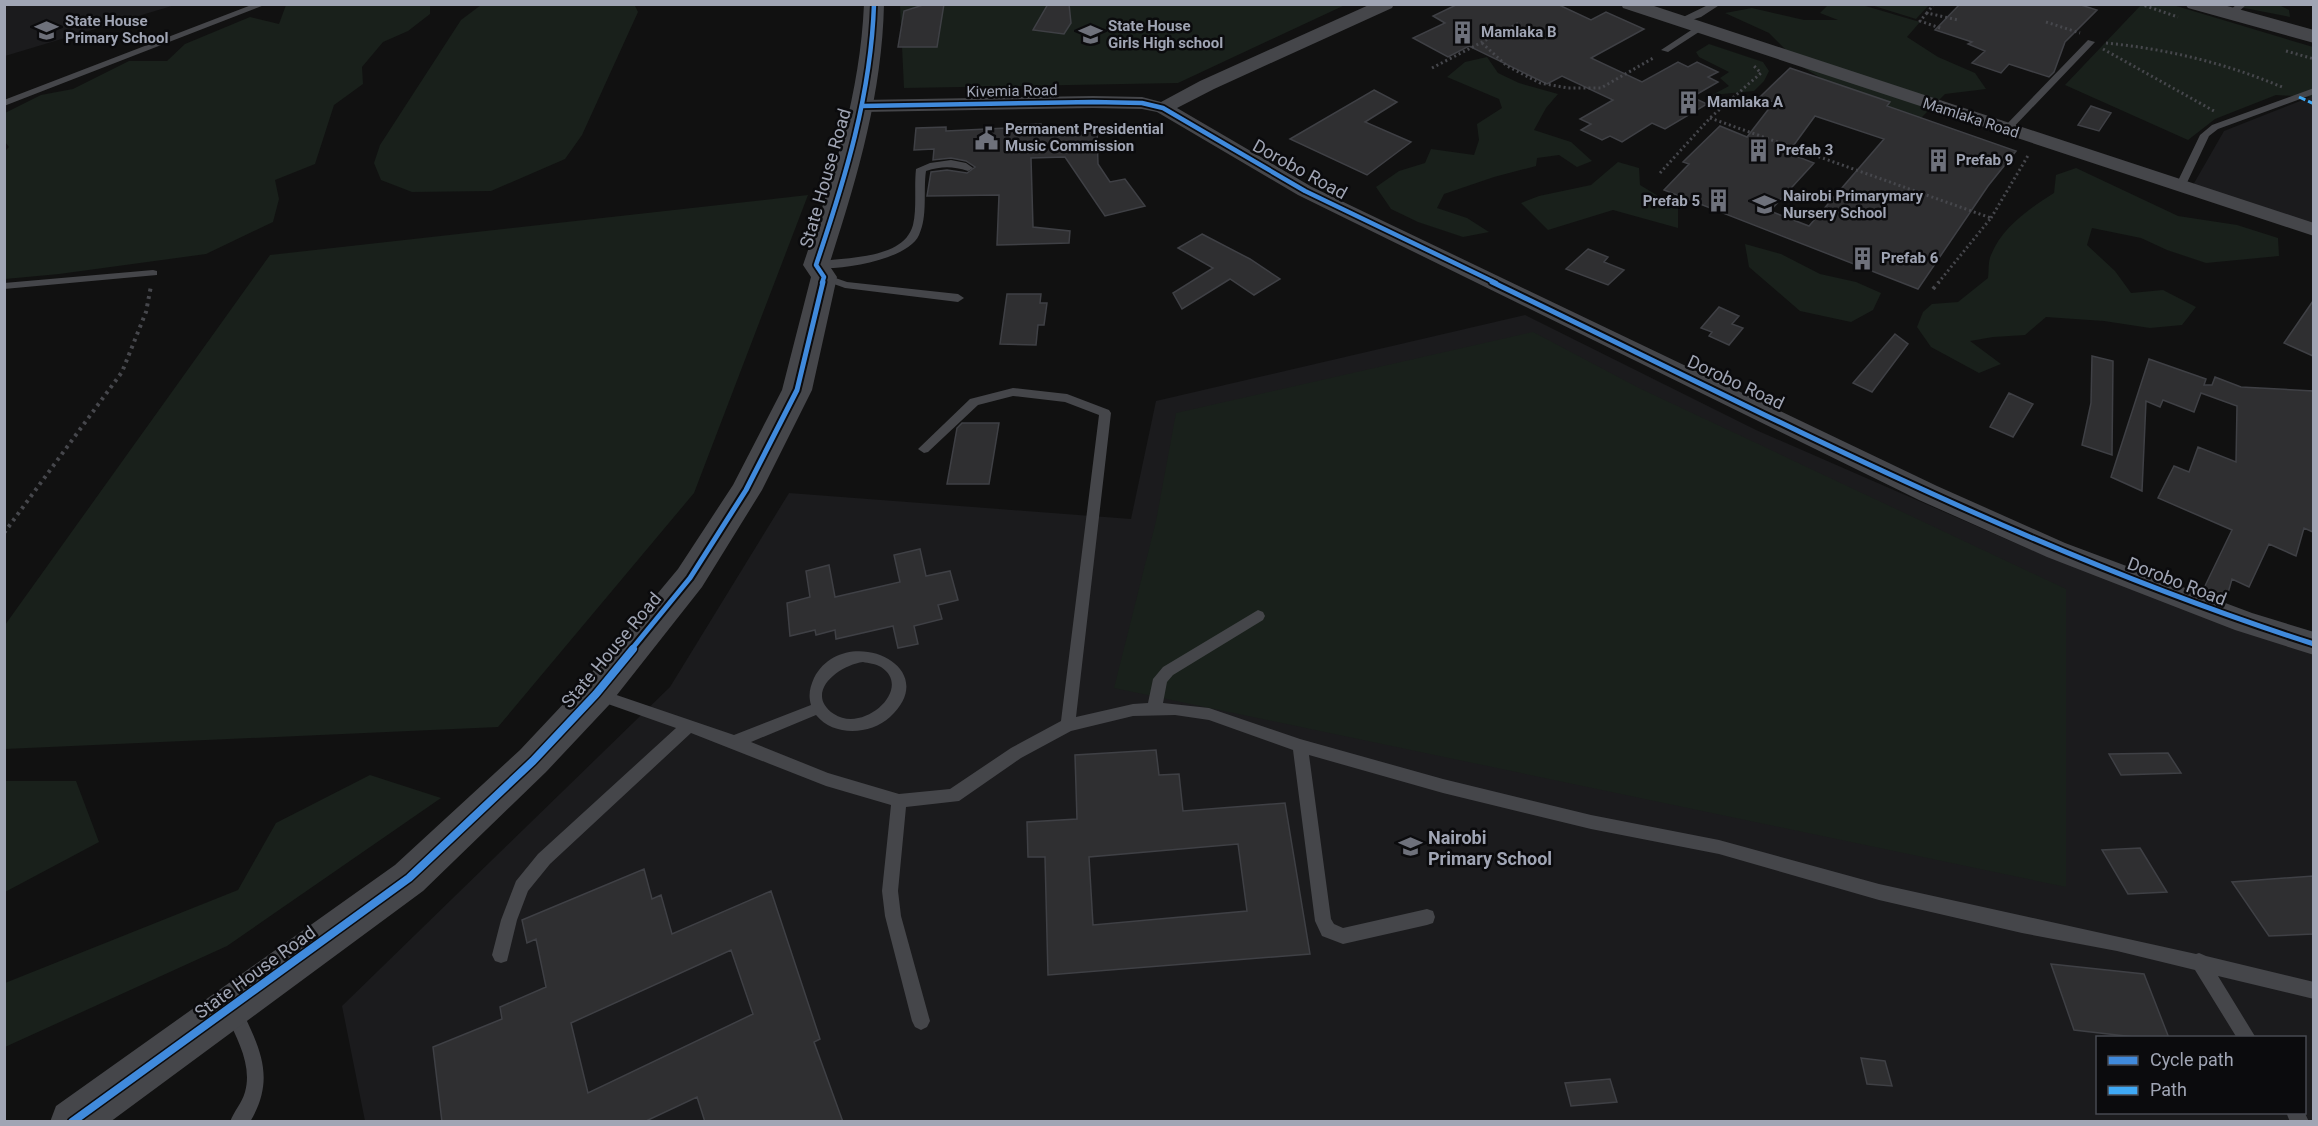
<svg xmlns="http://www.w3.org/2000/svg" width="2318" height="1126" font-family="Roboto,sans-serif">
<rect width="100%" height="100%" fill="#111"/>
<!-- built -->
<path fill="#1b1b1d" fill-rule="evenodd" d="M 5,4 L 175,4 L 175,5 L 5,56 Z
M 2313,96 L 2313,224 L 2193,185 L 2224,131 Z
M 1525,315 L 1756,430 L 2029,549 L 2231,616 L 2313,635 L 2313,1121 L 365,1121 L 342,1006 L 670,687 L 789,493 L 1131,519 L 1156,401 ZM 2098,1038 L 2304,1038 L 2304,1112 L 2098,1112 Z"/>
<!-- green -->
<path fill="#19201b" d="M 286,5 L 430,5 L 430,14 L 408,31 L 383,42 L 362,67 L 363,84 L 334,105 L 315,164 L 275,180 L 279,199 L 273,222 L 206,254 L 59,274 L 5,279 L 4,152 L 9,147 L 5,142 L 5,113 L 41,95 L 73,89 L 129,61 L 167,61 L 185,44 L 250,17 L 279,24 Z
M 481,5 L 634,4 L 638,12 L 582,135 L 565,159 L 491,191 L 412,192 L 381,180 L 374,163 L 380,145 L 461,20 Z
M 900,5 L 1345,5 L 1178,83 L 904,88 Z
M 1828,5 L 1862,5 L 1920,22 L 1907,37 L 1938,57 L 1975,73 L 1986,89 L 1945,94 L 1919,120 L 1826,81 L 1804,68 L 1769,33 L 1725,13 L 1752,8 L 1804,20 L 1838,20 L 1820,13 Z
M 1871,5 L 1929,5 L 1916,19 Z
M 2141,5 L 2173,5 L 2313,47 L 2313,97 L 2276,95 L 2215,119 L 2188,140 L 2065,85 Z
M 2229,5 L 2279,5 L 2289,10 L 2290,17 Z
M 1709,44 L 1763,62 L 1769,71 L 1764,81 L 1754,91 L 1712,95 L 1729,86 L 1720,78 L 1729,72 L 1699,57 L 1696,52 Z
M 1487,57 L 1498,73 L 1519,83 L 1558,94 L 1546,108 L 1534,130 L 1571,142 L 1592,161 L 1577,167 L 1559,155 L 1537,158 L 1536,166 L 1494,177 L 1444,194 L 1437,208 L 1467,218 L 1489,232 L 1463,237 L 1418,222 L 1391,209 L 1376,187 L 1399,171 L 1425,163 L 1431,149 L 1474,155 L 1479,140 L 1477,124 L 1502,108 L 1499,99 L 1447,77 L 1465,62 Z
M 1618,162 L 1639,168 L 1640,185 L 1678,208 L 1678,228 L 1613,210 L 1548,230 L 1521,203 L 1539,196 L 1591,185 Z
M 2076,168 L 2178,216 L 2237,225 L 2278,238 L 2279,256 L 2206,263 L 2167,250 L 2141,238 L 2092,228 L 2087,245 L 2115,271 L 2131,293 L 2163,290 L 2196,307 L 2182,325 L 2150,328 L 2104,321 L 2046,317 L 2025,335 L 1993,337 L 1970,341 L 2001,364 L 1979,373 L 1931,347 L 1917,327 L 1923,312 L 1932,304 L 1958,302 L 1988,278 C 1989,271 1988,261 1991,255 C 2002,227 2030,208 2054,193 L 2056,175 Z
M 808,195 L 694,493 L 498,727 L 5,749 L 5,625 L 270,255 Z
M 1745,244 L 1781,254 L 1820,274 L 1856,282 L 1881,293 L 1873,310 L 1851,322 L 1800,311 L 1749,267 Z
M 1533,332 L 1639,388 L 2066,589 L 2066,887 L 1114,688 L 1156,521 L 1176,413 Z
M 370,775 L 441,798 L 227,946 L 5,1047 L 5,983 L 238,890 L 276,823 Z
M 5,781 L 76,781 L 99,842 L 5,892 Z"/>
<!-- building -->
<path fill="#2f2f31" stroke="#3f4045" stroke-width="1.5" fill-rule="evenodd" d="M 926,4 L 944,4 L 937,47 L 898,47 L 904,11 Z
M 1048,4 L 1069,4 L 1071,23 L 1064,34 L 1033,30 Z
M 1458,4 L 1557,4 L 1591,20 L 1606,12 L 1644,29 L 1591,58 L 1642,82 L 1678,62 L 1688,67 L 1697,62 L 1718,72 L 1708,77 L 1718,82 L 1692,97 L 1707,104 L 1665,129 L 1652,123 L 1622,142 L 1610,136 L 1602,140 L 1581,130 L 1591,124 L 1580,119 L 1613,100 L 1562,76 L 1547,84 L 1469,46 L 1448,57 L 1413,38 L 1445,23 L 1433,16 Z
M 1960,4 L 2078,4 L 2097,10 L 2065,42 L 2054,72 L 2049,77 L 2009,64 L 2001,73 L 1972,63 L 1985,51 L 1968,44 L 1972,42 L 1935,30 Z
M 1790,68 L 1890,102 L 1887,106 L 2016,151 L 1988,186 L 1918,289 L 1664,190 L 1689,164 L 1683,162 L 1720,126 L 1747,137 L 1774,102 L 1760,97 ZM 1815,116 L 1884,139 L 1809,226 L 1770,211 L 1814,163 L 1788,153 Z
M 1374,90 L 1397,102 L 1365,122 L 1411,142 L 1367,175 L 1290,139 Z
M 2091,106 L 2111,113 L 2099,131 L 2078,125 Z
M 1041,124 L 1041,133 L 1097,132 L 1098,164 L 1110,182 L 1125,179 L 1145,206 L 1105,216 L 1065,157 L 1031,158 L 1033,227 L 1070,231 L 1069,243 L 997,245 L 999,195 L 927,196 L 931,172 L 947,170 L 967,173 L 975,167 L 966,161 L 951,158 L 933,160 L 934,149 L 914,150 L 916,128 L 946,127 L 946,131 L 1007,128 L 1008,125 Z
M 1202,234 L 1250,259 L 1280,279 L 1254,295 L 1230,279 L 1182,309 L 1173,293 L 1213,268 L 1178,248 Z
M 1588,249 L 1608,257 L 1604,262 L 1624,270 L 1608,285 L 1566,269 Z
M 1007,294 L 1041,294 L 1040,303 L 1047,303 L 1044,325 L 1038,325 L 1036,345 L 1000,344 Z
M 2313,301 L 2313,356 L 2284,343 Z
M 1719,307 L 1739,316 L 1732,324 L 1743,328 L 1729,345 L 1709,336 L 1712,332 L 1701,328 Z
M 1895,334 L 1908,344 L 1872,392 L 1853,383 Z
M 2092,356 L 2113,361 L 2112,455 L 2082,445 L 2091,403 Z
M 2149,359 L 2206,379 L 2204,385 L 2212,385 L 2215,377 L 2241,387 L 2313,391 L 2313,532 L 2304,528 L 2296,556 L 2269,544 L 2249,587 L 2232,579 L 2226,600 L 2203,590 L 2232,530 L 2158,498 L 2174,466 L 2189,472 L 2198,447 L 2236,462 L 2237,406 L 2201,393 L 2194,412 L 2163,400 L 2160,407 L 2146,401 L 2142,491 L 2111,477 Z
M 2009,393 L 2033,404 L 2013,437 L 1990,427 Z
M 962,423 L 999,423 L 989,484 L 947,484 L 957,428 Z
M 920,549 L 926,576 L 950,571 L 958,600 L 938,605 L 942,619 L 914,626 L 918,644 L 898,648 L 893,626 L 836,639 L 835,630 L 816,635 L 815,630 L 790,636 L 787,603 L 810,597 L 806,571 L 829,565 L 835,597 L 900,582 L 894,555 Z
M 1156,750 L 1159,775 L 1179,774 L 1183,811 L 1285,803 L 1310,954 L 1048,975 L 1045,857 L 1028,857 L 1027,822 L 1077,819 L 1075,755 ZM 1238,844 L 1247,911 L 1093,925 L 1089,857 Z
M 2168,753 L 2181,773 L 2121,775 L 2109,754 Z
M 2140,848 L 2167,892 L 2128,894 L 2102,850 Z
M 644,869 L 652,899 L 661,895 L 672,934 L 771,891 L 820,1039 L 814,1042 L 843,1122 L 705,1122 L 697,1097 L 644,1122 L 442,1122 L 433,1047 L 502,1019 L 500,1007 L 546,987 L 536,939 L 527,943 L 522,920 ZM 731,950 L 753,1014 L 588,1093 L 571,1023 Z
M 2313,876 L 2313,934 L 2269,936 L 2232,882 Z
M 2051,964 L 2144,974 L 2169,1038 L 2143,1038 L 2074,1030 Z
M 1861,1058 L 1885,1061 L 1892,1086 L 1867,1084 Z
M 1610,1079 L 1617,1102 L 1571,1106 L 1565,1083 Z"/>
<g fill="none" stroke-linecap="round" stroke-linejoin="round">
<!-- path-far1 -->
<path stroke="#46474c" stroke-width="3" stroke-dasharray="2 3" stroke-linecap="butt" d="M 1934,4 L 1927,13 L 1958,20
M 2140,4 L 2178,17
M 1927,13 L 1920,21 L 1943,29
M 2046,22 L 2080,33
M 1482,43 L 1507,66 L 1540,83 L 1568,88 L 1601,88 L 1655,57
M 2106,43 C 2167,49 2225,63 2282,87
M 2103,49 L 2214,111
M 2286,51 L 2314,59
M 1432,68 L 1521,22
M 1710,118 L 1991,218 L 1938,283
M 1660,173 L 1710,118 L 1761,73 L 1754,66
M 1991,218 L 2029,154"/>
<!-- path -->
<path stroke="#46474c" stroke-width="4" stroke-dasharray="3 4.5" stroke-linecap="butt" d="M 1933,289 L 1939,282
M 4,533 L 122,372 L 146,312 L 151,286"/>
<!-- service -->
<path fill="#45464a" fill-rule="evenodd" d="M 254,4 L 267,4 L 4,106 L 4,100 Z
M 1710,4 L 1721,4 L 1701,17 L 1679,24 L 1675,21 Z
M 2237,4 L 2247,4 L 2234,16 L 2228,16 L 2228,12 Z
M 1699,25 L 1703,28 L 1702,30 L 1668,52 L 1661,50 Z
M 2088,40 L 2095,42 L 2009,132 L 2003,132 L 2003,128 Z
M 2314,88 L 2314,94 L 2218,129 L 2209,136 L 2184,189 L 2176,189 L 2175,187 L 2200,135 L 2212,125 Z
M 951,160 L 966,163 L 973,168 L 968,171 C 952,166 942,166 926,171 C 923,191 928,216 919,235 C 908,260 837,272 812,267 L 812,263 C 840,256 903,262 913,225 C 917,208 914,187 916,169 L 930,163 Z
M 153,270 L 157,271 L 157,275 L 4,289 L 4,283 Z
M 824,274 L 847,282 L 958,294 L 964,298 L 958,302 L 845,288 L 820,279 L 820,275 Z
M 1013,388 L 1067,394 L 1109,410 L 1111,413 L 1076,717 L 1133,704 L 1148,703 L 1153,679 L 1163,667 L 1258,610 L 1263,612 L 1265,616 L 1263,620 L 1173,675 L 1167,682 L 1163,703 L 1209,708 L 1300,739 L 1443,779 L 1591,815 L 1719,840 L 1879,884 L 2196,954 L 2199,953 L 2206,956 L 2314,982 L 2314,999 L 2218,976 L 2256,1038 L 2237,1038 L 2195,970 L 2117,951 L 2022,933 L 1879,900 L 1719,854 L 1591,829 L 1443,793 L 1309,755 L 1331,919 L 1334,924 L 1343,928 L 1427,909 L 1433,911 L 1435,917 L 1433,923 L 1427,925 L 1343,944 L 1322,936 L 1315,921 L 1293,750 L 1209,720 L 1175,715 L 1133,716 L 1071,731 L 1021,758 L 959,801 L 906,807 L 898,891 L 901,916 L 930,1021 L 927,1027 L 921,1030 L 915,1027 L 912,1021 L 885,916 L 882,891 L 891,805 L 826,786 L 691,733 L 550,864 L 528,891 L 517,920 L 507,961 L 501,963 L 495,961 L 492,955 L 501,920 L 516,881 L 538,854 L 676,728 L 591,698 L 589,694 L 591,690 L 596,688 L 734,735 L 811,705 C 808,695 810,687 814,678 C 843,621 946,665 890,717 C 870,735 834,737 816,715 L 751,742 L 828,773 L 899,794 L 950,789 L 1011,748 L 1061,721 L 1099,415 L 1065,402 L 1013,396 L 978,405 L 928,452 L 924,453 L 918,449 L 970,399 ZM 863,662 C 868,663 876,664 881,667 C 914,688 864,734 834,714 C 803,693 839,665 863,662 Z
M 233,1001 L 239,1004 C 259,1047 277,1077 250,1122 L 230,1122 C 234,1111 242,1103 245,1092 C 253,1063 235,1036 224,1010 L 227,1004 Z
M 2304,1111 L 2309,1122 L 2290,1122 L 2286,1112 Z"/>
<!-- minor -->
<path fill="#45464a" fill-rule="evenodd" d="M 1371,4 L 1394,4 L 1392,8 L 1214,89 L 1177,108 L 1312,187 L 1937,486 L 2065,543 L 2252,613 L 2314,632 L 2314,655 L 2235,630 L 2047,557 L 1919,500 L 1298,195 L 1157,112 L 1142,109 L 1093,108 L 862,112 L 855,110 L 853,106 L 855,102 L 862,100 L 1093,96 L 1142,97 L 1161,102 L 1200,81 Z
M 1621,4 L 1648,4 L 2314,223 L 2314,236 L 1623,8 Z"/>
<!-- tertiary -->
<path fill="#45464a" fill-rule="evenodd" d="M 864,4 L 884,4 C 882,95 857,179 829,265 L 837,277 L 812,390 L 762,490 L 702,587 L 609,705 L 546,772 L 423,891 L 110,1122 L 50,1122 L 56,1106 L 395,865 L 520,750 L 583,683 L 678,569 L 733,485 L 782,390 L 811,277 L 803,265 C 832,180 860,96 864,4 Z
M 2185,4 L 2220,4 L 2314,30 L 2314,43 L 2188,8 Z"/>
<!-- quiet -->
<path stroke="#3fa9f5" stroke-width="3" stroke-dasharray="7 3" stroke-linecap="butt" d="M 2299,97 L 2314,104"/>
<defs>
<path id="cycleway-far2" d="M 862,106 L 1093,102 L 1142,103 L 1163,108 L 1305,191 L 1496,283
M 822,283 L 824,277 L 816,265 C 845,179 871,95 874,4"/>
<path id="cycleway-far1" d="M 1492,282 C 1762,412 2028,553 2314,644
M 631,650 L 690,578 L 746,490 L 797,390 L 823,282"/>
<path id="cycleway" d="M 72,1122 L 409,878 L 533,761 L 596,694 L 633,649"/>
</defs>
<!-- cycleway-far2 casing -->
<use href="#cycleway-far2" stroke="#0b0b0d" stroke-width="8"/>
<!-- cycleway-far1 casing -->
<use href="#cycleway-far1" stroke="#0b0b0d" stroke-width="9"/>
<!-- cycleway casing -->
<use href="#cycleway" stroke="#0b0b0d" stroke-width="11"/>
<!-- cycleway-far2 -->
<use href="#cycleway-far2" stroke="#408adc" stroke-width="4.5"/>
<!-- cycleway-far1 -->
<use href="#cycleway-far1" stroke="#408adc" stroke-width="5"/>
<!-- cycleway -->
<use href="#cycleway" stroke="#408adc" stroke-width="8"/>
</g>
<!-- icons -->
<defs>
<symbol id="school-bare" viewBox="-9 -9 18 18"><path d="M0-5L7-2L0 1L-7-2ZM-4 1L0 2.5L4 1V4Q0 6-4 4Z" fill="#6e717b" stroke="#0b0b0d" stroke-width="2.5" paint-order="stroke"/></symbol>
<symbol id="building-bare" viewBox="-9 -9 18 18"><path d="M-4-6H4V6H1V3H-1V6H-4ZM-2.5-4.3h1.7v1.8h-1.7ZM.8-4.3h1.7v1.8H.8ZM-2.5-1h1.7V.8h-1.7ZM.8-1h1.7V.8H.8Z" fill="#6e717b" stroke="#0b0b0d" stroke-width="2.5" paint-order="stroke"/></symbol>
<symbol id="civic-bare" viewBox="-9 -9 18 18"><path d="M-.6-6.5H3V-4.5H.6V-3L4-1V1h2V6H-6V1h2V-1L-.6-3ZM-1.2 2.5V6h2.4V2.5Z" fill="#6e717b" stroke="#0b0b0d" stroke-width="2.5" paint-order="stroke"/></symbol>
</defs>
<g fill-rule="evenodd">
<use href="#school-bare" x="30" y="14" width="33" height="33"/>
<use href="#building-bare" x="1446" y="16" width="33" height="33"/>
<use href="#school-bare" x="1074" y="18" width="33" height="33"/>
<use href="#building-bare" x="1672" y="86" width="33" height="33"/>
<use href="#civic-bare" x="970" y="122" width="33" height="33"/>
<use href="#building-bare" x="1742" y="134" width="33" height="33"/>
<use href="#building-bare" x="1922" y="144" width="33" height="33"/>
<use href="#building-bare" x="1702" y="184" width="33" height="33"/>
<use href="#school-bare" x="1748" y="188" width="33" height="33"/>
<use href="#building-bare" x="1846" y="242" width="33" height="33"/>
<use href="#school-bare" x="1394" y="830" width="33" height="33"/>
</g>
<g text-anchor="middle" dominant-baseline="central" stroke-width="5" stroke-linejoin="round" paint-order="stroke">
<!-- far-poi labels -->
<g font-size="15" font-weight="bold" fill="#a0a5b4" stroke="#0b0b0d" text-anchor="start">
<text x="65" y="21">State House<tspan x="65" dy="17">Primary School</tspan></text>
<text x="1108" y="26">State House<tspan x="1108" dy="17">Girls High school</tspan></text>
<text x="1481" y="32">Mamlaka B</text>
<text x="1707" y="102">Mamlaka A</text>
<text x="1005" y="129">Permanent Presidential<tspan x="1005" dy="17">Music Commission</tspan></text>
<text x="1776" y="150">Prefab 3</text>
<text x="1956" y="160">Prefab 9</text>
<text x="1783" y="196">Nairobi Primarymary<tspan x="1783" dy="17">Nursery School</tspan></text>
<text x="1700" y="201" text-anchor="end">Prefab 5</text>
<text x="1881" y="258">Prefab 6</text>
</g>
<!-- far-street labels -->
<g font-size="15" fill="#a0a5b4" stroke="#0b0b0d">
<text transform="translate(1012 91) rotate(-1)">Kivemia Road</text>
<text transform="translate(1971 118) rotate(18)">Mamlaka Road</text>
</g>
<!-- street labels -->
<g font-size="18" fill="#a0a5b4" stroke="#0b0b0d">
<text transform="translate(1300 169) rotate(29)">Dorobo Road</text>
<text transform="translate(825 178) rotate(-74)">State House Road</text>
<text transform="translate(1736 382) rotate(25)">Dorobo Road</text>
<text transform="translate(2177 581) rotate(21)">Dorobo Road</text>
<text transform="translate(611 650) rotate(-50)">State House Road</text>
<text transform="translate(255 972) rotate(-36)">State House Road</text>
</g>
<!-- poi labels -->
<g font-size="18" font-weight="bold" fill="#a0a5b4" stroke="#0b0b0d" text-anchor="start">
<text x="1428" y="837">Nairobi<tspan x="1428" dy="21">Primary School</tspan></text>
</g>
</g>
<!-- border -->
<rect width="2318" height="1126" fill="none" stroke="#a0a5b4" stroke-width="12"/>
<!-- legend -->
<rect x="2096" y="1036" width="210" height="78" fill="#0b0b0d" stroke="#474950" stroke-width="1.5"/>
<rect x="2108" y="1056" width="30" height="9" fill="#408adc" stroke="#474950" stroke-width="1.5"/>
<text x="2150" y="1066" font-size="18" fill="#a0a5b4">Cycle path</text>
<rect x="2108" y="1086" width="30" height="9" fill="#3fa9f5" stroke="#474950" stroke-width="1.5"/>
<text x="2150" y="1096" font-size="18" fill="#a0a5b4">Path</text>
</svg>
